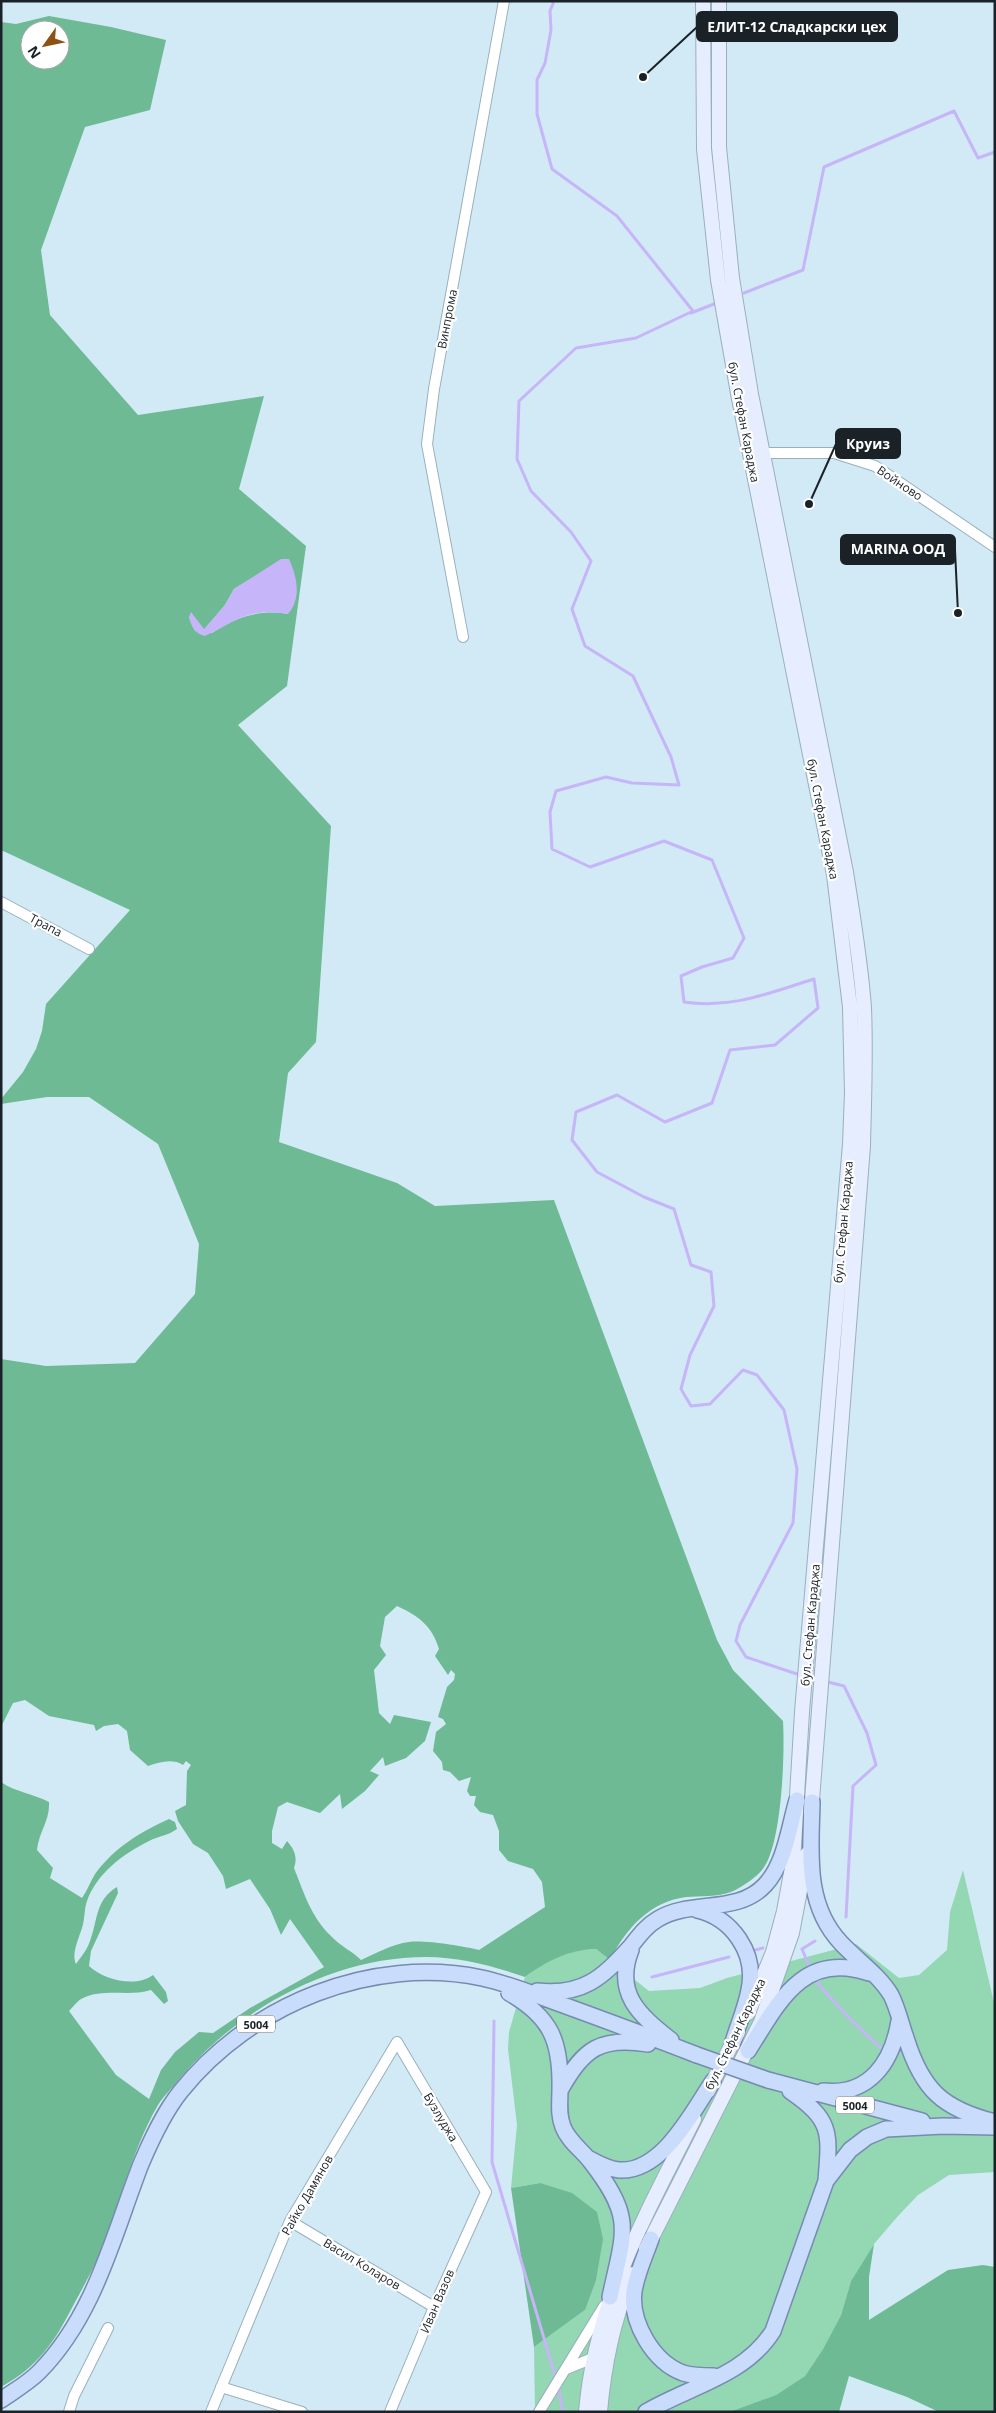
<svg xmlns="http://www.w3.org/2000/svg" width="996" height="2413" font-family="'Open Sans',sans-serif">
<rect width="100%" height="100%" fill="#d2eaf6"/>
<!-- green -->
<path fill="#93d7b3" d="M 963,1870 L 995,2007 L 995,2172 L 949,2175 L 918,2195 L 898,2216 L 874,2244 L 851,2281 L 841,2315 L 823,2349 L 805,2376 L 776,2395 L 732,2411 L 535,2412 L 534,2347 L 585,2310 L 540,2183 L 511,2188 L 517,2125 L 508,2049 L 509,2032 L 525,1977 L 547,1961 L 579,1950 L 596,1949 L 649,1991 L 700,1988 L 727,1978 L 856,1944 L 899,1978 L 919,1975 L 947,1950 L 950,1912 Z"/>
<!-- forest -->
<path fill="#6dba94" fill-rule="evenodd" d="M 49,16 L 111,27 L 166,40 L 150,110 L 85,127 L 41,250 L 50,315 L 138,415 L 264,396 L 239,489 L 306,546 L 287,686 L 238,725 L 331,826 L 316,1042 L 288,1073 L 279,1142 L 397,1183 L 435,1206 L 554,1200 L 717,1640 L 733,1670 L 783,1721 C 785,1753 782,1847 762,1870 C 757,1877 739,1889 731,1892 C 718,1897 700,1896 686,1897 C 649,1902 626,1929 610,1960 L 596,1949 C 568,1950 547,1961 525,1977 C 493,1966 460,1957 426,1957 C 332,1957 235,2010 177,2082 C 171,2089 163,2097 158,2105 C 130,2153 119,2210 97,2260 C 90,2275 82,2289 74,2304 C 55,2341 39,2366 1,2387 L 1,1782 C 15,1792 34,1794 49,1802 C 50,1821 39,1831 37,1850 L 53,1868 L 50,1878 L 82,1898 C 87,1891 90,1882 95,1874 C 114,1848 140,1832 169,1819 L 175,1822 L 177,1829 C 167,1836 159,1836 149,1841 C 123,1854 97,1873 87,1901 C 84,1909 85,1919 82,1928 C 79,1938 71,1954 76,1964 C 81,1957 87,1950 90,1941 C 98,1920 95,1900 117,1887 L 118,1893 L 91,1951 L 89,1966 C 104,1980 136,1988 153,1975 L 166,1992 L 168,2001 L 164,2004 L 151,1990 C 129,1997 104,1988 83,1998 C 78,2000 73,2007 69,2011 L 116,2075 L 149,2099 L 161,2070 L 175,2052 L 199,2032 L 213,2033 L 250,2008 L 324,1967 L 290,1919 L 281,1935 L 270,1909 L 250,1879 L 226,1889 L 223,1876 L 208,1853 L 193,1844 L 178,1821 L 175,1811 L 186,1805 L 187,1771 L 191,1765 L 186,1761 L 183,1765 C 173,1758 159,1762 148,1766 L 130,1750 L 127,1731 L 118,1724 L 104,1726 L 96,1731 L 94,1725 L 49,1716 L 25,1700 L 13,1703 L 1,1727 L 1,1359 L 46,1366 L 135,1363 L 195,1294 L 199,1244 L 158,1144 L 89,1097 L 47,1097 L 1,1104 L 1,1099 L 23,1072 L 36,1049 L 42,1031 L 46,1004 L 130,910 L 1,850 L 1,22 L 16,24 ZM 30,30 L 60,30 L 60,60 L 30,60 ZM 289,559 L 288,614 C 260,609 235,617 212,633 L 195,631 L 189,617 L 194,617 L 204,630 L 225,605 L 234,589 L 281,560 ZM 397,1606 C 419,1616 432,1626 439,1649 L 435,1656 L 448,1675 L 451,1670 L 455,1674 L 454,1680 L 447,1687 L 438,1717 L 443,1719 L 446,1724 L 436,1732 L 433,1751 L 442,1762 L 443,1770 L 450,1772 L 459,1781 L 471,1777 L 467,1791 L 470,1796 L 476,1796 L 474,1805 L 480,1812 L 493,1815 L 499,1831 L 499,1850 L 508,1861 L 533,1869 L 542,1882 L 545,1907 L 479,1950 C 462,1946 426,1940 409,1942 C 392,1944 377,1953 361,1960 C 352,1951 340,1946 331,1936 C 311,1917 304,1893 294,1868 C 298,1857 294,1849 287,1841 L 282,1849 L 272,1843 L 272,1831 L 278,1807 L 287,1802 L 320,1813 L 340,1794 L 342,1809 L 365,1791 L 379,1775 L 370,1771 L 383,1757 L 385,1766 L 406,1758 L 425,1741 L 431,1722 L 394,1715 L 390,1724 L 379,1713 L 374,1670 L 386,1655 L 380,1646 L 385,1617 Z
M 540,2183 L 572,2193 L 597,2212 L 603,2239 L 596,2280 L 585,2310 L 534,2347 L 511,2188 Z
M 874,2244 L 869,2277 L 869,2320 L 948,2270 L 983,2265 L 995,2267 L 995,2412 L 939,2412 L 907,2397 L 849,2376 L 839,2412 L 722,2412 L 732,2411 L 776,2395 L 805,2376 L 823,2349 L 841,2315 L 851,2281 Z"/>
<!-- water -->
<path fill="#c6b5f8" d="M 281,559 L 289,559 C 297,577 302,598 288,614 C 249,607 237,621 205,636 C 195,634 191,626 189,617 L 191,612 L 204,629 L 225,605 L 234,589 Z"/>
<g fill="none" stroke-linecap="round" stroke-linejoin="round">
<!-- stream -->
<path stroke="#c6b5f8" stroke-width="3" d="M 554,1 L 550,11 L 551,30 L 545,63 L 537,80 L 537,114 L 552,169 L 617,216 L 693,311 L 636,338 L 576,348 L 519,401 L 517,459 L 531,491 L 571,532 L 591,561 L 572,609 L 585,646 L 633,676 L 671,757 L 679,785 L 632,783 L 606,777 L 556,791 L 550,812 L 552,849 L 590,867 L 664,841 L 712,860 L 744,938 L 733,958 L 702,967 L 681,976 L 684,1002 C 732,1009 769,993 814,979 L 818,1008 L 775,1045 L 730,1050 L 712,1103 L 665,1122 L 617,1095 L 576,1112 L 572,1140 L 597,1172 L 644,1197 L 674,1209 L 691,1265 L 711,1272 L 714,1306 L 690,1355 L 681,1389 L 691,1406 L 710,1404 L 743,1370 L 757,1375 L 784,1410 L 797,1469 L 793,1523 L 740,1625 L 736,1641 L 746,1657 L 797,1674
M 744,293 L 803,270 L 824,167 L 954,111 L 978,158 L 995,152
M 691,313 L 714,304
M 828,1682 L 844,1686 L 867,1733 L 876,1765 L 853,1786 L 846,1917
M 755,1950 L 763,1948
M 809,1966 L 802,1949 L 815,1941
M 652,1977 L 729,1957
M 817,1983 L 853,2022 L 881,2048
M 494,2021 L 492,2162 L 556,2379
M 558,2385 L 563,2412"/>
<defs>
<path id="minor" d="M 757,456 L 764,453 L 834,453 L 875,466 L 995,547
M 463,637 L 427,444 L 434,389 L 504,1
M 1,902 L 89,949
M 290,2221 L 434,2307
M 566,2369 L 593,2358
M 221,2387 L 302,2412
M 69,2412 L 74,2396 L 108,2328
M 211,2412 L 290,2221 L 397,2042 L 486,2192 L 434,2307 L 390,2412
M 539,2412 L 604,2306"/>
<path id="secondary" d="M 703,1 L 704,149 L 718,280 L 739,399 L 834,875 L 850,1007 L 852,1092 L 850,1144 L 802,1712 L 793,1862 L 784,1911 L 773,1952 L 748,2013
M 719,1 L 719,147 L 732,278 L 751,394 L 846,872 C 853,917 861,963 864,1008 C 866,1054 864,1100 863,1146 L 811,1813
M 708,2091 L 738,2032
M 646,2249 L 761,2022 L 792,1933 L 807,1854
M 586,2412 C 595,2303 646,2215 694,2119
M 600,2412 C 604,2366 614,2316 633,2274"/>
<path id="primary" d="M 812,1802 C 811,1851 804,1904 841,1943 C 857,1960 879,1975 891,1995 C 898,2009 901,2024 906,2038 C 922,2090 943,2109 995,2122
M 697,1910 C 732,1918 757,1953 749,1990 C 746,2007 738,2025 733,2042
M 631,1950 C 614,1993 639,2015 671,2040
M 537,1991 C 583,1996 602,1978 631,1946 C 639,1936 646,1926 658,1919 C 691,1899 737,1915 765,1885 C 785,1864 789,1827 797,1800
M 509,1993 C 551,2017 561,2041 560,2089 C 560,2103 558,2114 563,2127 C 569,2142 582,2150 591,2162 C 635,2219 624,2231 610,2297
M 748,2051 C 778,2004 802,1950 869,1973
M 768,2080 L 922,2121
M 561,2089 C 583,2049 601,2036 648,2044
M 790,2091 C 832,2120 830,2132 826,2180
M 823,2091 C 869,2096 892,2063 899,2021
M 590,2159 C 599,2164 609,2169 619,2170 C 662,2173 693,2111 713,2081
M 651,2239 C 645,2256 637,2273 634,2291 C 630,2322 653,2362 683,2373 C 693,2376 703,2376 714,2376
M 1,2400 C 14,2391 28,2383 39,2372 C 95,2315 113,2236 141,2164 C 152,2138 164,2112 181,2091 C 251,2004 372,1955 482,1978 C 510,1984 538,1996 566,2006 C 610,2022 653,2038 697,2055
M 646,2412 C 690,2386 745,2376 773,2331 L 826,2181 L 850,2150 L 867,2137 L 886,2129 L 943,2126 L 995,2127"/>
</defs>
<!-- minor casing -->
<use href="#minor" stroke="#99b0bc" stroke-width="12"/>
<!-- secondary casing -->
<use href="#secondary" stroke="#99b0bc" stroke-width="16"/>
<!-- primary casing -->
<use href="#primary" stroke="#768bb0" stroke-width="18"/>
<!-- minor -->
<use href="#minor" stroke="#fff" stroke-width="10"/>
<!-- secondary -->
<use href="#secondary" stroke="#e5edfe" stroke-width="14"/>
<!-- primary -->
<use href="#primary" stroke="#cadcfc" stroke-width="15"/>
<defs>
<path id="primary-bridge" d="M 697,2055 L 768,2080"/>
</defs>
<!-- primary-bridge casing -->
<use href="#primary-bridge" stroke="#768bb0" stroke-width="18" stroke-linecap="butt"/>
<!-- primary-bridge -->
<use href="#primary-bridge" stroke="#cadcfc" stroke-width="15"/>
</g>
<g text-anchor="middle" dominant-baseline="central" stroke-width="4.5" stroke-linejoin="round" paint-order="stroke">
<!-- shield labels -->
<g fill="#fff" stroke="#5f6468" stroke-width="1">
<rect x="237" y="2015.5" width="38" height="17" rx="4"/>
<rect x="836" y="2096.5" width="38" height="17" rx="4"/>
</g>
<g font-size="11" font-weight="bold" fill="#1a2227">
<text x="256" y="2024">5004</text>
<text x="855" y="2105">5004</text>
</g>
<!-- street labels -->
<g font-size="12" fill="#1a2227" stroke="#fff">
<text transform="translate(447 319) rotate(-79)">Винпрома</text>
<text transform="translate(744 422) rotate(79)">бул. Стефан Караджа</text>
<text transform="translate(900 483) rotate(34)">Войново</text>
<text transform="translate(823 819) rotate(79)">бул. Стефан Караджа</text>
<text transform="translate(46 925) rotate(28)">Трапа</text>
<text transform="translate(843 1222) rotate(-85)">бул. Стефан Караджа</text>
<text transform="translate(810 1625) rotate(-85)">бул. Стефан Караджа</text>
<text transform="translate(735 2034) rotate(-64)">бул. Стефан Караджа</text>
<text transform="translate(441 2117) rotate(59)">Бузлуджа</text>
<text transform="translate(307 2195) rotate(-60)">Райко Дамянов</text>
<text transform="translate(362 2264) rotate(31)">Васил Коларов</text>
<text transform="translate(437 2301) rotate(-67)">Иван Вазов</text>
</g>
</g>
<!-- callouts -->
<path fill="none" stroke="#1a2227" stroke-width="2" d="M643 77L697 27M809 504L836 444M958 613L955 550"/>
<g fill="#1a2227" stroke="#fff" stroke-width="2">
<circle cx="643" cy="77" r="5"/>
<circle cx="809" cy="504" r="5"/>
<circle cx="958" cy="613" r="5"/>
</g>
<g fill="#1a2227" stroke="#1a2227" stroke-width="2">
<rect x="697" y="12" width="200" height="29" rx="5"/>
<rect x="836" y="429" width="64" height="29" rx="5"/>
<rect x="841" y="535" width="114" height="29" rx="5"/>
</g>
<g font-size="14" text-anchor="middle" font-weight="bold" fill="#fff">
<text x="797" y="32">ЕЛИТ-12 Сладкарски цех</text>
<text x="868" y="449">Круиз</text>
<text x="898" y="554">MARINA ООД</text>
</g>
<!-- border -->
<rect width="996" height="2413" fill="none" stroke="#1a2227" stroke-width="5"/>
<!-- north arrow -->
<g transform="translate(45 45) rotate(237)"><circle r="24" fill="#ffffff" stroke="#a3a7a9"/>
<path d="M0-4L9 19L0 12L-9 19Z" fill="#8e5113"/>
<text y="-8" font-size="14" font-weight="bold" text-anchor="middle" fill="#1a2227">N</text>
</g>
</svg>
